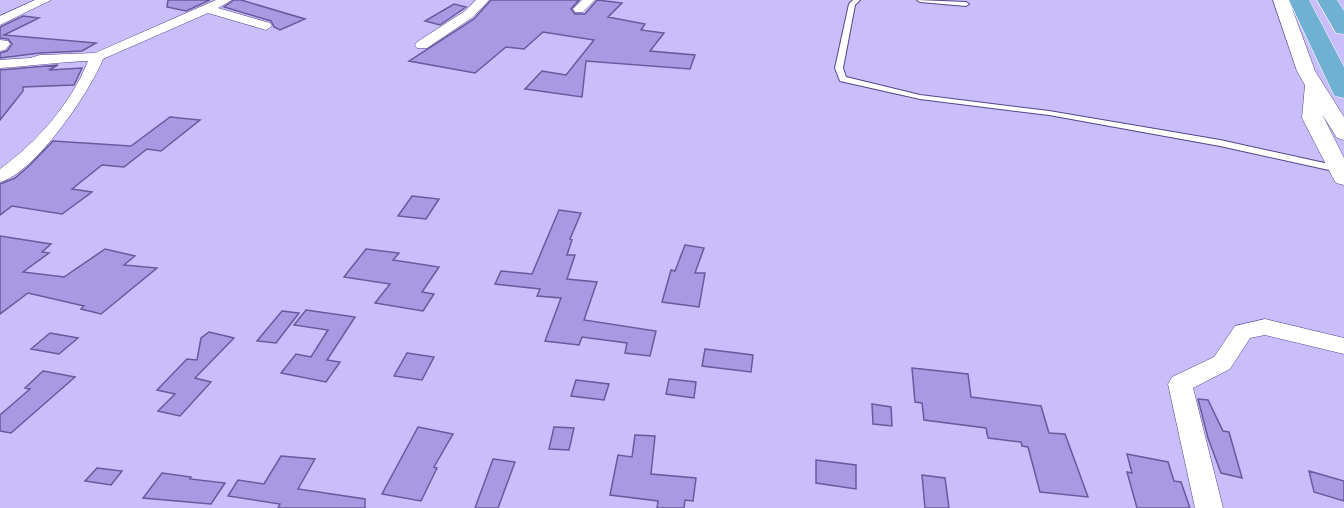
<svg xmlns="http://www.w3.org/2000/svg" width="1344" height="508" font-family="Overpass,sans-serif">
<rect width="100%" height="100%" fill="#c9befb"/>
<!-- building -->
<path fill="#a899e2" stroke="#69599d" stroke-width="1.5" d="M 168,0 L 210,0 L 186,11 L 167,7 Z
M 234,0 L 241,0 L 305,19 L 280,30 L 274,27 L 271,21 L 224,7 Z
M 491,0 L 579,0 L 571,9 L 575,14 L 585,14 L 597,0 L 622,3 L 608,17 L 645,24 L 641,30 L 664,33 L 650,51 L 695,55 L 690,69 L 586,61 L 582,97 L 525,89 L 542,71 L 566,75 L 594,40 L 543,32 L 524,49 L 506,47 L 475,73 L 409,61 L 474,19 Z
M 454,4 L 466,7 L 440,25 L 425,21 Z
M 23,16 L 39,18 L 4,35 L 96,43 L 82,51 L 40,53 L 0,58 L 0,53 L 7,51 L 12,44 L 8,39 L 0,38 L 0,27 Z
M 58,65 L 49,70 L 82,68 L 74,85 L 23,87 L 23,91 L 0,120 L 0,70 Z
M 170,117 L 200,120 L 161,151 L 147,149 L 124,167 L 102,165 L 72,189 L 92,192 L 62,214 L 12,206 L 0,215 L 0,184 L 15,178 L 30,165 L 53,141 L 131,146 Z
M 412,196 L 439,199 L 426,219 L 398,216 Z
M 559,210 L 581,213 L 570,239 L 572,240 L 567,255 L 575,255 L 567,279 L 597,282 L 584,320 L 656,331 L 650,356 L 625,353 L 627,343 L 582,337 L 579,345 L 545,341 L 561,298 L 537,296 L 540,289 L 495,284 L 501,271 L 532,274 Z
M 0,236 L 51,244 L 42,252 L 49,253 L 23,272 L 64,277 L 105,249 L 135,256 L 124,265 L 157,268 L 101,314 L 81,309 L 84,306 L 28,293 L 0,314 Z
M 685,245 L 704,248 L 695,273 L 705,273 L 699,307 L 662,302 L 671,270 L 675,271 Z
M 366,249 L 399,253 L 393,260 L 439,267 L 422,292 L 434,294 L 423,311 L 375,303 L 390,284 L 344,277 Z
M 306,310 L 355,317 L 327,360 L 340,362 L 326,382 L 281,373 L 296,354 L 311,357 L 328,330 L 294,325 Z
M 282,311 L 299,313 L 276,343 L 257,341 Z
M 209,332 L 234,338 L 195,378 L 211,382 L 180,416 L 158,411 L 175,394 L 157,390 L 187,359 L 197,360 L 201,338 Z
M 50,333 L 78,338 L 59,354 L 31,349 Z
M 705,349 L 753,355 L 751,372 L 702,366 Z
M 407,353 L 434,357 L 422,380 L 394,376 Z
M 912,368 L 968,374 L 971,397 L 1041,406 L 1049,433 L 1065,434 L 1088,497 L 1040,492 L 1028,447 L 1022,446 L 1021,442 L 988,438 L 986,428 L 924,420 L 922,403 L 915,402 Z
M 43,371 L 75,377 L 11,433 L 0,431 L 0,415 L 30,389 L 25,388 Z
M 669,379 L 696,382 L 694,398 L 666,394 Z
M 576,380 L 609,384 L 604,400 L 571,396 Z
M 1198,399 L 1208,400 L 1223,431 L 1229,432 L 1242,478 L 1221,473 L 1208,438 Z
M 872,404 L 891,407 L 892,426 L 873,424 Z
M 418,427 L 453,434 L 434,467 L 437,468 L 421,501 L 382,494 Z
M 554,427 L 574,428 L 569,450 L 549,449 Z
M 635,435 L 655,436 L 651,474 L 696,478 L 693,501 L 685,500 L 684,508 L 657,508 L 658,501 L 610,495 L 618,455 L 632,457 Z
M 1127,454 L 1168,462 L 1174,481 L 1181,482 L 1190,508 L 1137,508 L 1127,472 L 1132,473 Z
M 281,456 L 315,459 L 298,489 L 365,499 L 365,508 L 278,508 L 280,504 L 228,496 L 238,480 L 264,484 Z
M 493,459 L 515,462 L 498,508 L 475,508 Z
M 816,460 L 856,465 L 856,489 L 816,483 Z
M 97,468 L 122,471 L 111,485 L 85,481 Z
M 1309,471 L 1344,481 L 1344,501 L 1314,492 Z
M 162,473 L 191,477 L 190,479 L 225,483 L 211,504 L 143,498 Z
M 922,475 L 945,478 L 949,508 L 925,508 Z"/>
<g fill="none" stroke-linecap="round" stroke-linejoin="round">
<defs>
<path id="service" d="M 853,0 L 860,0 L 855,5 L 843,68 L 846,77 L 920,95 L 1049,111 L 1220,140 L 1338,166 L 1343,169 L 1338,172 L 1220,146 L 1049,115 L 920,99 L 840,81 L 835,68 L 849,4 Z
M 917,0 L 966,2 L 969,4 L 966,6 L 920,2 Z"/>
<path id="minor" d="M 35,0 L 51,0 L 0,25 L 0,16 Z
M 216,0 L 232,0 L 218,8 L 270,23 L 272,26 L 266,30 L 208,13 L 103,59 C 90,92 35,173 0,182 L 0,169 C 37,142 71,104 88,61 C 58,62 30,66 0,68 L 0,60 L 30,58 L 40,55 L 95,53 Z
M 476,0 L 489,0 L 473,17 L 427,48 L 417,48 L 415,45 L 417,42 L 465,11 Z
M 582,0 L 595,0 L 583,12 L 575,12 L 573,9 Z
M 0,40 L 8,41 L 10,44 L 5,50 L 0,51 Z
M 1265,319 L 1344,338 L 1344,354 L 1265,335 L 1250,338 L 1230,369 L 1193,388 L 1223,508 L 1195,508 L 1168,384 L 1172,377 L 1214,357 L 1235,326 Z"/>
<path id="tertiary" d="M 1273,0 L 1289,0 L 1315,71 L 1344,117 L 1344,140 L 1337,138 L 1322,114 L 1344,158 L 1344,185 L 1336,183 L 1333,178 L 1302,118 L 1305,85 L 1297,71 Z"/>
<path id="trunk" d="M 1289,0 L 1309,0 L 1344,67 L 1344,98 L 1335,96 L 1332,91 Z
M 1317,0 L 1337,0 L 1344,11 L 1344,34 L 1336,33 Z"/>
</defs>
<!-- service casing -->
<use href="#service" stroke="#554587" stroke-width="2"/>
<!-- minor casing -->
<use href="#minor" stroke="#554587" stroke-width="1"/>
<!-- tertiary casing -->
<use href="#tertiary" stroke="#554587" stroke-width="1"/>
<!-- trunk casing -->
<use href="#trunk" stroke="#fff" stroke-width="1"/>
<!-- service -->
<use href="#service" fill="#fff" fill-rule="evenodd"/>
<!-- minor -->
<use href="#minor" fill="#fff" fill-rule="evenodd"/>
<!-- tertiary -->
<use href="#tertiary" fill="#fff" fill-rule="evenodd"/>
<!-- trunk -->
<use href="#trunk" fill="#70b0d2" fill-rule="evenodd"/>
</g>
</svg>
